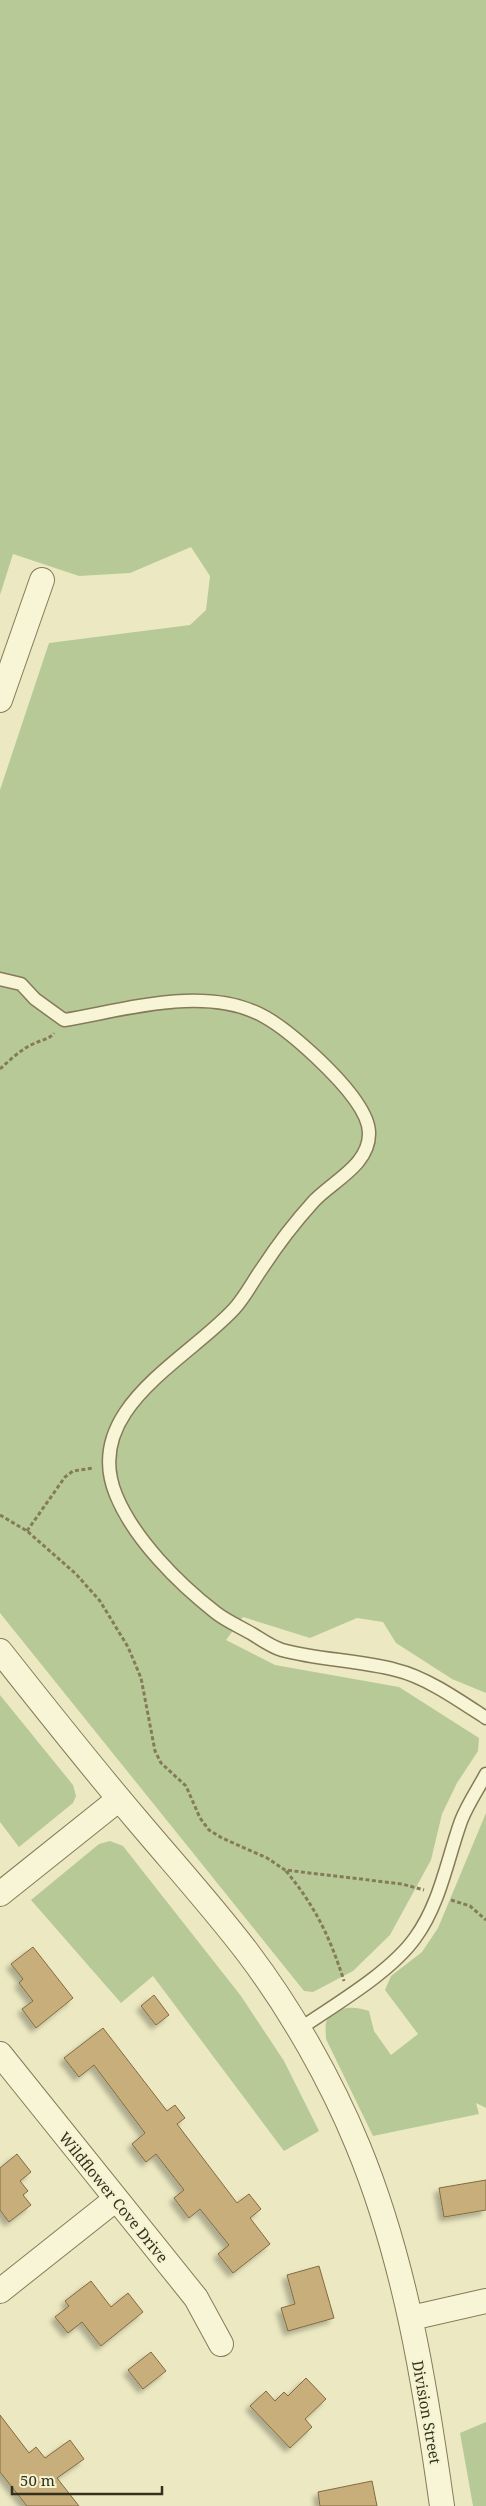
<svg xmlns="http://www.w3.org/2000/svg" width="486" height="2506" font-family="'Noto Serif',serif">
<defs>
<filter id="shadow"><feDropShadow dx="-4.5" dy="4.5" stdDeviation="2.5" flood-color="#0004"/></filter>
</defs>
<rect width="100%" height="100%" fill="#ece9c2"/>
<!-- green -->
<path fill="#b7c997" d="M 0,0 L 486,0 L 486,1693 L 452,1679 L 396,1643 L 383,1622 L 357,1618 L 310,1638 L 243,1617 L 226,1640 L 275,1665 L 399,1687 L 479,1738 L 478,1751 L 457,1783 L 442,1814 L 431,1860 L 390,1935 L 353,1971 L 313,1992 L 304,1991 L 0,1613 L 0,790 L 49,643 L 190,625 L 206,610 L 210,576 L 191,547 L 130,573 L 79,576 L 13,554 L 0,595 Z
M 0,1695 L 73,1785 L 76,1796 L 73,1803 L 19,1847 L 0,1822 Z
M 486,1813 L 486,2108 L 476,2103 L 479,2114 L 373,2136 L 326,2039 C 326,2034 325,2027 326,2022 C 334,2005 355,2006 369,2011 L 374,2031 L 391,2055 L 418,2034 L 385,1990 L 391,1976 L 422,1952 L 438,1928 Z
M 110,1841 L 123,1846 L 241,1996 L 284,2061 L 319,2131 L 284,2151 L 153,1976 L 121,2003 L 31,1900 L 99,1844 Z
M 486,2422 L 486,2506 L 473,2506 L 460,2433 Z"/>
<!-- building -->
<path fill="#c8ae7a" stroke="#826b41" filter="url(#shadow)" d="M 33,1947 L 73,1998 L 36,2028 L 22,2009 L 33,2001 L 19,1983 L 23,1979 L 11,1964 Z
M 154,1995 L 169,2015 L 156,2025 L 141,2006 Z
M 103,2028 L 167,2111 L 175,2105 L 185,2118 L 177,2124 L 237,2203 L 249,2194 L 261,2209 L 250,2218 L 270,2244 L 233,2273 L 218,2254 L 229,2245 L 200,2209 L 189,2218 L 174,2198 L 184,2190 L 156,2154 L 146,2162 L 132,2144 L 145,2133 L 94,2065 L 79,2077 L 64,2058 Z
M 17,2154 L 31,2172 L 20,2181 L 28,2191 L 23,2195 L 31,2205 L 9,2222 L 0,2210 L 0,2168 Z
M 486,2180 L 486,2210 L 444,2217 L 439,2188 Z
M 319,2266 L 334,2318 L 288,2331 L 281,2308 L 295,2304 L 287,2275 Z
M 91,2281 L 111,2307 L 128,2293 L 143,2312 L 101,2346 L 82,2322 L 68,2333 L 55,2317 L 69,2306 L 65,2301 Z
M 151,2352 L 166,2371 L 143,2389 L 128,2370 Z
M 306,2378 L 326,2399 L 305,2419 L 312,2427 L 290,2448 L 250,2406 L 266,2391 L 275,2401 L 284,2392 L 288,2396 Z
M 0,2415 L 29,2453 L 36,2447 L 45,2458 L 70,2440 L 84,2459 L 57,2478 L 79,2506 L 27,2506 L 0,2472 Z
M 372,2481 L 377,2506 L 320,2506 L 318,2492 Z"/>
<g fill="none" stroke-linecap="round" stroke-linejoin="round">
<defs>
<path id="lane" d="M 0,979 L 21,984 L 35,999 L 64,1020 C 125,1010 207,984 265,1017 C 283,1027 301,1043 316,1057 C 333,1073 370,1109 369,1134 C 369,1165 333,1181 314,1201 C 295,1222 278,1244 263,1267 C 253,1281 245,1297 234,1309 C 186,1361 81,1410 116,1495 C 134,1539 178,1583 215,1612 C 226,1621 241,1627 254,1635 C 262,1640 272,1647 282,1650 C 319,1660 358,1660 396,1670 C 426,1677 460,1701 486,1718
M 298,2030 C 334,2005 390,1973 415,1938 C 440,1904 447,1860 461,1821 C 467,1805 478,1789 486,1774"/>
<path id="street" d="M 0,700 L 42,580
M 0,1651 C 45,1708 90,1765 137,1820 C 174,1864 213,1907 248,1953 C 291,2010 331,2080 358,2146 C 405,2260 425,2384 442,2506
M 0,1894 L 119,1799
M 0,2054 L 196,2298 L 221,2344
M 0,2291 L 116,2199
M 411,2318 L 486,2301"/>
</defs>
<!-- lane casing -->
<use href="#lane" stroke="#857b5a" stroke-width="15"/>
<!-- street casing -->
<use href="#street" stroke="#857b5a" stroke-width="26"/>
<!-- path -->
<path stroke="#857b5a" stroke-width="3" stroke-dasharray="4 2.5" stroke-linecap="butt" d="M 0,1069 C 10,1060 20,1050 33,1044 C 40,1040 49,1040 54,1033
M 0,1515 L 27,1531 L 76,1574 L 100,1601 L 128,1647 L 141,1678 L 155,1751 L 161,1763 L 186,1786 L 200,1818 L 209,1830 L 222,1838 L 267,1858 L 285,1870 L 402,1884 L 424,1890
M 27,1531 L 65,1477 L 73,1471 L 93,1468
M 286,1871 C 315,1906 330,1937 344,1981
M 451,1900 L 470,1906 L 486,1920"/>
<!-- lane -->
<use href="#lane" stroke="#f7f5d5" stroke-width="12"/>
<!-- street -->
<use href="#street" stroke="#f7f5d5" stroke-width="24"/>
</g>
<g text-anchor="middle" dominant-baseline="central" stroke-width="4.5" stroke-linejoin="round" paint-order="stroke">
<!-- street labels -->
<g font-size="15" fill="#352f1e" stroke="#f3f2d1">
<text transform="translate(114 2197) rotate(51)">Wildflower Cove Drive</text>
<text transform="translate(427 2412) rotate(80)">Division Street</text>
</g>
</g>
<!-- scale -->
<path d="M12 2486v8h150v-8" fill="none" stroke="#352f1e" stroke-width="2.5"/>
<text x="20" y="2486" font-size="15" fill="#352f1e" stroke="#f3f2d1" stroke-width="4" paint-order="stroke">50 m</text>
</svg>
